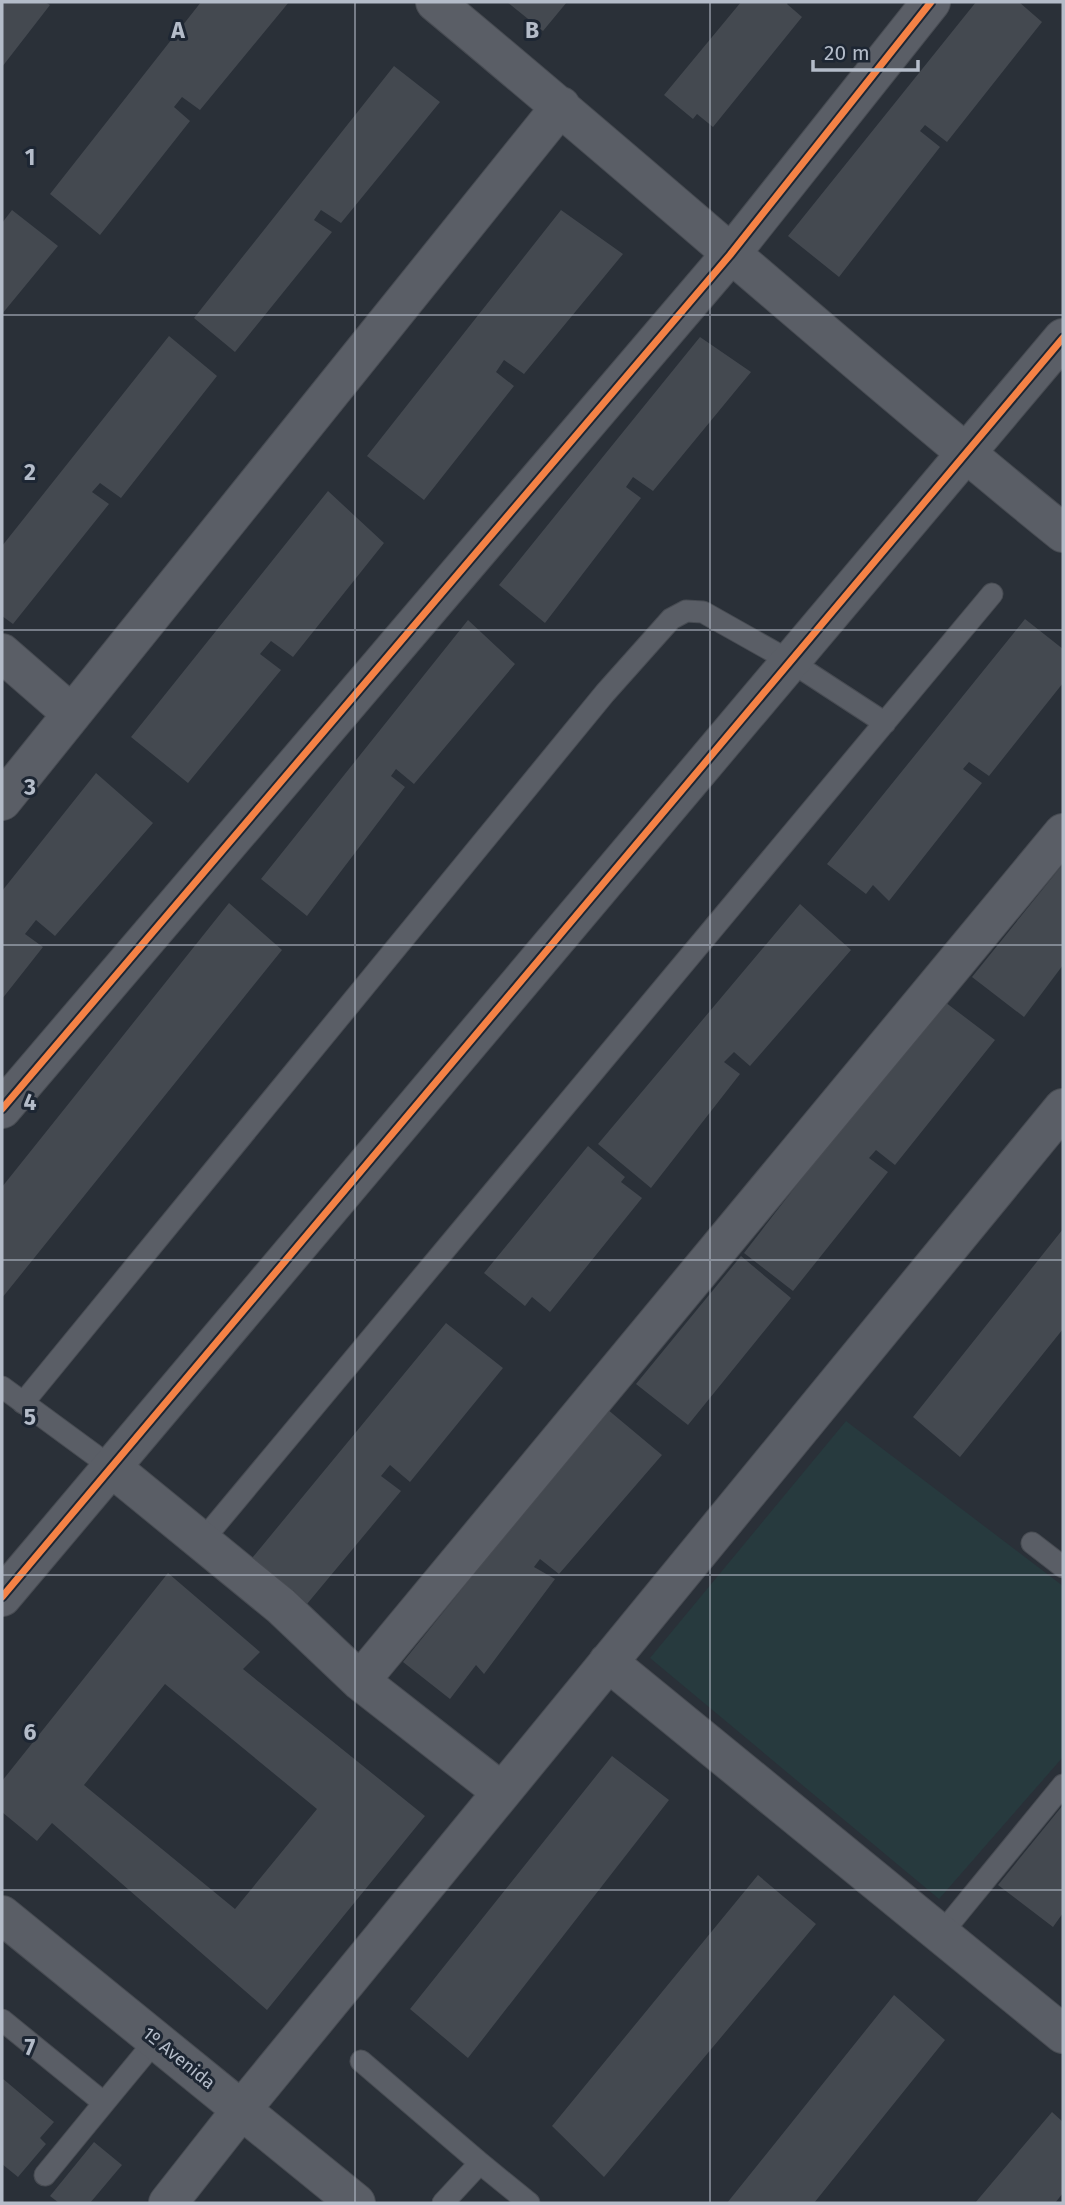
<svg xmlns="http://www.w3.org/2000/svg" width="1065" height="2205" font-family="'Fira Sans',sans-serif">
<rect width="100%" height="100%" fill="#2a3038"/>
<!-- green -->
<path fill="#273a3e" d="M 846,1421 L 1063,1586 L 1063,1757 L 939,1899 L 650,1658 Z"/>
<!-- building -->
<path fill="#444950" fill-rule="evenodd" d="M 2,2 L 45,2 L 50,5 L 2,67 Z
M 201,2 L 289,2 L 200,110 L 182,97 L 174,107 L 190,121 L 100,235 L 50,194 Z
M 507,2 L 567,2 L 543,31 Z
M 741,2 L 788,2 L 787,4 L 802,17 L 713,127 L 697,114 L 693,119 L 664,95 Z
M 976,2 L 1019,2 L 1042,22 L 947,142 L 925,125 L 920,131 L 940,147 L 839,277 L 788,236 Z
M 394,66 L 440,102 L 341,223 L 321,210 L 314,220 L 332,232 L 235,352 L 194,318 Z
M 12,210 L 58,246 L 2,314 L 2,223 Z
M 561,210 L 623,254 L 524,374 L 504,360 L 496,372 L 514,386 L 424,500 L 367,456 Z
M 169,336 L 217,376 L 121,498 L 100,483 L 92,492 L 109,504 L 13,624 L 2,616 L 2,546 Z
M 700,337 L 751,372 L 653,491 L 633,477 L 626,487 L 641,498 L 545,623 L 499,585 Z
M 328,491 L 384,543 L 293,657 L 271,641 L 260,654 L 281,670 L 188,783 L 131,737 Z
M 1025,619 L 1063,649 L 1063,683 L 989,776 L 969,762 L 963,769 L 982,783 L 889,901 L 873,885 L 866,894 L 827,864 Z
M 468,620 L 515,664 L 414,784 L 396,769 L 391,776 L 405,787 L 307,916 L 261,879 Z
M 96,773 L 153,823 L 55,936 L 36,920 L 25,934 L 43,947 L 2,999 L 2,891 Z
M 1063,864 L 1063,965 L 1024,1017 L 972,977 Z
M 229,903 L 282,950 L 2,1298 L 2,1187 Z
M 800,904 L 851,950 L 750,1066 L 734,1052 L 724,1062 L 740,1074 L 651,1188 L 598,1144 Z
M 941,999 L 995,1040 L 895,1165 L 876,1150 L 869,1158 L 888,1172 L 793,1291 L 744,1253 Z
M 588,1146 L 625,1177 L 621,1182 L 642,1198 L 550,1312 L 532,1297 L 525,1306 L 484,1273 Z
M 1063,1229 L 1063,1329 L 960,1457 L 913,1417 Z
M 741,1256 L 791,1298 L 688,1425 L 636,1384 Z
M 446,1323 L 503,1368 L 410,1482 L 390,1465 L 381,1476 L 401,1491 L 307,1604 L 293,1590 L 286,1600 L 248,1563 Z
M 607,1409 L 662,1455 L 559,1574 L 540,1559 L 534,1567 L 555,1579 L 484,1674 L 476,1665 L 450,1699 L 403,1662 Z
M 168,1573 L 260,1652 L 243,1669 L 425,1816 L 267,2010 L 52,1823 L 37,1841 L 2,1812 L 2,1781 ZM 165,1684 L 317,1809 L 235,1909 L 84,1785 Z
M 612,1756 L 669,1800 L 468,2058 L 410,2009 Z
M 1063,1805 L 1063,1913 L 1053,1927 L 998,1885 Z
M 758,1875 L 816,1924 L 604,2177 L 552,2126 Z
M 894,1995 L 945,2040 L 814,2203 L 727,2203 Z
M 2,2078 L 54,2122 L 40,2138 L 46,2144 L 18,2177 L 2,2164 Z
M 1052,2112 L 1063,2122 L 1063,2193 L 1055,2203 L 975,2203 Z
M 94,2142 L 122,2165 L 90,2203 L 59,2203 L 50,2196 Z"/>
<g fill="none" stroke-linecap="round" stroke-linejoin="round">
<defs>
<path id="service" d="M 2,1387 L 111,1467
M 23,1403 L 605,693 L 671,619 L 686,611 L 703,612 L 790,661 L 885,723
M 202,1541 L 992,594
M 1032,1543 L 1063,1567
M 941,1934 L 1063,1785
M 2,2020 L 104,2103 L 45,2175
M 361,2061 L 480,2163 L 443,2203
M 104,2103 L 156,2040
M 480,2163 L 529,2203"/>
<path id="minor" d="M 435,2 C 646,177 850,360 1063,533
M 2,653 L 72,714
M 2,801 L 561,106
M 2,1109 L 730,255 L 931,2
M 111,1467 L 281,1606 L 360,1681 L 502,1792
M 2,1597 L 1063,338
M 608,1662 L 1063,2034
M 360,1681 L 1063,833
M 2,1915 L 356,2203
M 168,2203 L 242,2109 L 1063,1108"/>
</defs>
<!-- service casing -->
<use href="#service" stroke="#484c53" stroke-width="23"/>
<!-- minor casing -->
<use href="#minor" stroke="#484c53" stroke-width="40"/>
<!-- service -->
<use href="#service" stroke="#5a5e66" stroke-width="21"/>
<!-- minor -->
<use href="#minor" stroke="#5a5e66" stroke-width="38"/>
<defs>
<path id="cycleway" d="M 2,1109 L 730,255 L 931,2
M 2,1597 L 1063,338"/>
</defs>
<!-- cycleway casing -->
<use href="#cycleway" stroke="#1d2633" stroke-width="11"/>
<!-- cycleway -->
<use href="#cycleway" stroke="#f48246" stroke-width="7"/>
</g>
<!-- grid -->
<path fill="none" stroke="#b4bcc9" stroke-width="2" stroke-opacity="0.55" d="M 355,2 L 355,2203M 710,2 L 710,2203M 2,315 L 1063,315M 2,630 L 1063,630M 2,945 L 1063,945M 2,1260 L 1063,1260M 2,1575 L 1063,1575M 2,1890 L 1063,1890"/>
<g text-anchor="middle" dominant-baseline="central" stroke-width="6" stroke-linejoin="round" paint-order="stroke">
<!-- street labels -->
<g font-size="18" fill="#b4bcc9" stroke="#1d2633">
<text transform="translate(179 2058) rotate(39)">1º Avenida</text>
</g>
</g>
<g font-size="23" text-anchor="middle" font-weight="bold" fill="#b4bcc9" stroke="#1d2633" stroke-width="6" stroke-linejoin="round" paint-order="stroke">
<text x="178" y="38">A</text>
<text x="532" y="38">B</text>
<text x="30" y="165">1</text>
<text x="30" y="480">2</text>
<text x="30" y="795">3</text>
<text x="30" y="1110">4</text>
<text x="30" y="1425">5</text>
<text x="30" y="1740">6</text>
<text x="30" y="2055">7</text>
</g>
<!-- border -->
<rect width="1065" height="2205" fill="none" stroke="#b4bcc9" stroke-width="7"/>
<!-- scale -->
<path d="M813 60v10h105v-10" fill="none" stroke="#b4bcc9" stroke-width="3.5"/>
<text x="824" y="60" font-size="21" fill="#b4bcc9" stroke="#1d2633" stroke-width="5" paint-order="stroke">20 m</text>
</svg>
